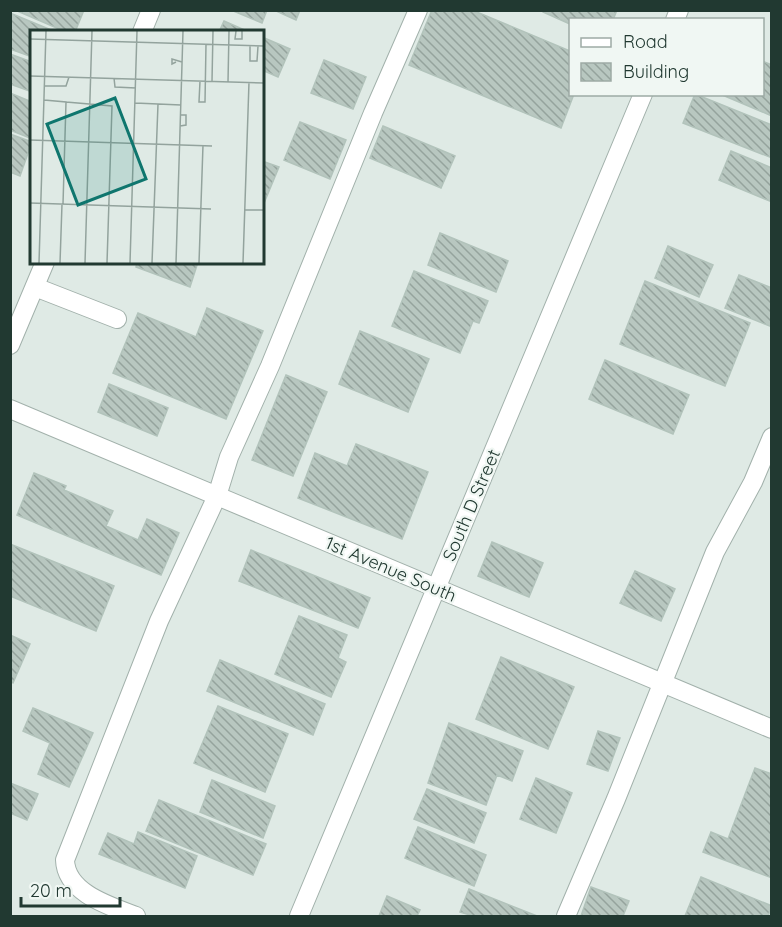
<svg xmlns="http://www.w3.org/2000/svg" width="782" height="927" font-family="Quicksand,sans-serif">
<defs>
<pattern id="building-back-hatch" width="6" height="6" patternUnits="userSpaceOnUse" patternTransform="scale(1.5)"><rect width="6" height="6" fill="#b8c7c0"/><path d="M-1 5l2 2M0 0l6 6M5-1l2 2" fill="none" stroke="#95a39d"/></pattern>
</defs>
<rect width="100%" height="100%" fill="#dfeae5"/>
<!-- building -->
<path fill="url(#building-back-hatch)" stroke="#b2c3bb" stroke-width="1.5" d="M 15,10 L 84,10 L 75,32 L 66,32 Z
M 231,10 L 267,10 L 262,23 Z
M 274,10 L 300,10 L 296,20 Z
M 432,10 L 472,10 L 570,51 L 570,94 L 574,94 L 561,128 L 409,65 Z
M 543,10 L 617,10 L 613,20 L 570,20 L 570,24 L 543,12 Z
M 10,13 L 56,32 L 32,32 L 32,57 L 10,49 Z
M 224,21 L 249,32 L 219,32 Z
M 262,37 L 290,49 L 278,77 L 262,70 Z
M 10,54 L 32,62 L 32,92 L 10,84 Z
M 324,60 L 366,77 L 353,109 L 311,93 Z
M 762,61 L 772,65 L 772,116 L 720,94 L 762,94 Z
M 10,93 L 32,102 L 32,139 L 10,130 Z
M 695,94 L 772,125 L 772,158 L 683,123 Z
M 300,122 L 346,140 L 330,179 L 284,160 Z
M 383,126 L 455,156 L 441,188 L 370,158 Z
M 10,134 L 32,142 L 20,176 L 10,172 Z
M 731,151 L 772,168 L 772,202 L 719,180 Z
M 262,161 L 279,167 L 262,208 Z
M 440,233 L 508,261 L 496,292 L 428,265 Z
M 668,246 L 713,265 L 699,297 L 655,278 Z
M 137,262 L 198,262 L 190,287 L 136,267 Z
M 414,271 L 488,301 L 479,323 L 473,321 L 460,353 L 392,326 Z
M 739,275 L 772,288 L 772,327 L 725,308 Z
M 645,281 L 750,323 L 725,386 L 620,344 Z
M 207,308 L 263,331 L 226,419 L 113,373 L 138,313 L 196,337 Z
M 360,331 L 429,359 L 408,412 L 339,384 Z
M 605,360 L 689,395 L 673,434 L 589,399 Z
M 286,375 L 327,392 L 293,476 L 252,460 Z
M 109,384 L 168,408 L 157,436 L 98,412 Z
M 356,444 L 428,472 L 402,539 L 298,498 L 315,453 L 347,466 Z
M 34,473 L 66,486 L 64,490 L 113,511 L 106,526 L 138,540 L 147,519 L 179,533 L 161,575 L 17,515 Z
M 492,542 L 543,563 L 529,597 L 478,576 Z
M 10,544 L 114,586 L 96,631 L 10,596 Z
M 251,550 L 370,598 L 358,628 L 239,581 Z
M 635,571 L 675,589 L 661,621 L 620,603 Z
M 299,616 L 347,635 L 338,658 L 346,662 L 331,697 L 275,674 Z
M 10,635 L 30,644 L 13,683 L 10,681 Z
M 501,657 L 574,687 L 548,749 L 476,719 Z
M 220,660 L 325,704 L 313,735 L 207,691 Z
M 218,706 L 288,734 L 265,792 L 194,763 Z
M 33,708 L 93,733 L 69,787 L 38,774 L 50,743 L 23,731 Z
M 449,723 L 523,751 L 512,781 L 497,775 L 486,805 L 428,783 Z
M 598,731 L 620,738 L 608,771 L 587,764 Z
M 755,768 L 772,774 L 772,878 L 703,852 L 711,832 L 728,839 Z
M 536,778 L 572,793 L 556,833 L 520,819 Z
M 212,780 L 275,806 L 263,838 L 200,812 Z
M 10,783 L 38,794 L 27,820 L 10,813 Z
M 427,789 L 486,813 L 474,843 L 414,819 Z
M 159,800 L 266,844 L 253,875 L 146,831 Z
M 418,827 L 486,855 L 474,886 L 405,858 Z
M 138,832 L 197,856 L 185,888 L 99,854 L 108,833 L 134,844 Z
M 701,877 L 772,906 L 768,916 L 685,916 Z
M 591,887 L 629,901 L 623,916 L 581,916 Z
M 469,889 L 537,916 L 473,916 L 460,912 Z
M 387,896 L 420,910 L 417,916 L 379,916 Z"/>
<g fill="none" stroke-linecap="round" stroke-linejoin="round">
<defs>
<path id="lane" d="M 35,287 L 117,319
M 136,916 C 110,906 66,893 65,860 L 159,621 L 217,496 L 229,457 L 270,366 L 373,113 L 418,10
M 566,916 L 616,799 L 715,552 L 753,482 L 772,437"/>
<path id="street" d="M 675,20 L 679,10
M 142,32 L 151,10
M 10,345 L 45,262
M 10,409 L 772,729
M 299,916 L 643,94"/>
</defs>
<!-- lane casing -->
<use href="#lane" stroke="#a2b1ab" stroke-width="20"/>
<!-- street casing -->
<use href="#street" stroke="#a2b1ab" stroke-width="20"/>
<!-- lane -->
<use href="#lane" stroke="#fff" stroke-width="18"/>
<!-- street -->
<use href="#street" stroke="#fff" stroke-width="18"/>
</g>
<g text-anchor="middle" dominant-baseline="central" stroke-width="4.5" stroke-linejoin="round" paint-order="stroke">
<!-- street labels -->
<g font-size="18" fill="#213931" stroke="#f0f7f3">
<text transform="translate(471 505) rotate(-67)">South D Street</text>
<text transform="translate(391 569) rotate(23)">1st Avenue South</text>
</g>
</g>
<!-- overview -->
<g transform="translate(30 30)">
<rect width="234" height="234" fill="#dfeae5"/>
<path fill="none" stroke="#93a39d" stroke-width="1.5" d="M 206,1 L 205,9 L 212,9 L 212,1M 0,9 L 234,16M 220,16 L 220,31 L 227,31 L 228,16M 146,32 L 142,34 L 142,29 L 152,32M 0,46 L 234,53M 84,48 L 85,57 L 106,58M 170,51 L 169,72 L 175,72 L 176,14M 182,51 L 183,1M 198,52 L 199,1M 14,56 L 36,56 L 39,47M 14,70 L 36,72 L 33,174M 36,72 L 82,76 L 77,233M 105,73 L 151,75M 150,96 L 156,95 L 156,85 L 151,85M 0,110 L 182,116M 0,173 L 181,179M 215,180 L 234,180M 9,233 L 16,1M 30,233 L 32,174M 55,233 L 62,1M 100,233 L 107,1M 122,233 L 128,74M 146,233 L 153,1M 169,233 L 173,115M 213,233 L 219,52"/>
<path fill="#0f766e" fill-opacity="0.15" stroke="#0f766e" stroke-width="3" d="M 85,68 L 116,149 L 48,175 L 17,94 Z"/>
<rect width="234" height="234" fill="none" stroke="#213931" stroke-width="3"/>
</g>
<!-- border -->
<rect width="782" height="927" fill="none" stroke="#213931" stroke-width="24"/>
<!-- legend -->
<rect x="569" y="18" width="195" height="78" fill="#f0f7f3" stroke="#9daba5" stroke-width="1.5"/>
<rect x="581" y="38" width="30" height="9" fill="#ffffff" stroke="#9daba5" stroke-width="1.5"/>
<text x="623" y="48" font-size="18" fill="#213931">Road</text>
<rect x="581" y="63" width="30" height="18" fill="url(#building-back-hatch)" stroke="#9daba5" stroke-width="1.5"/>
<text x="623" y="78" font-size="18" fill="#213931">Building</text>
<!-- scale -->
<path d="M21 897v9h99v-9" fill="none" stroke="#213931" stroke-width="3"/>
<text x="30" y="897" font-size="18" fill="#213931" stroke="#f0f7f3" stroke-width="4.5" paint-order="stroke">20 m</text>
</svg>
